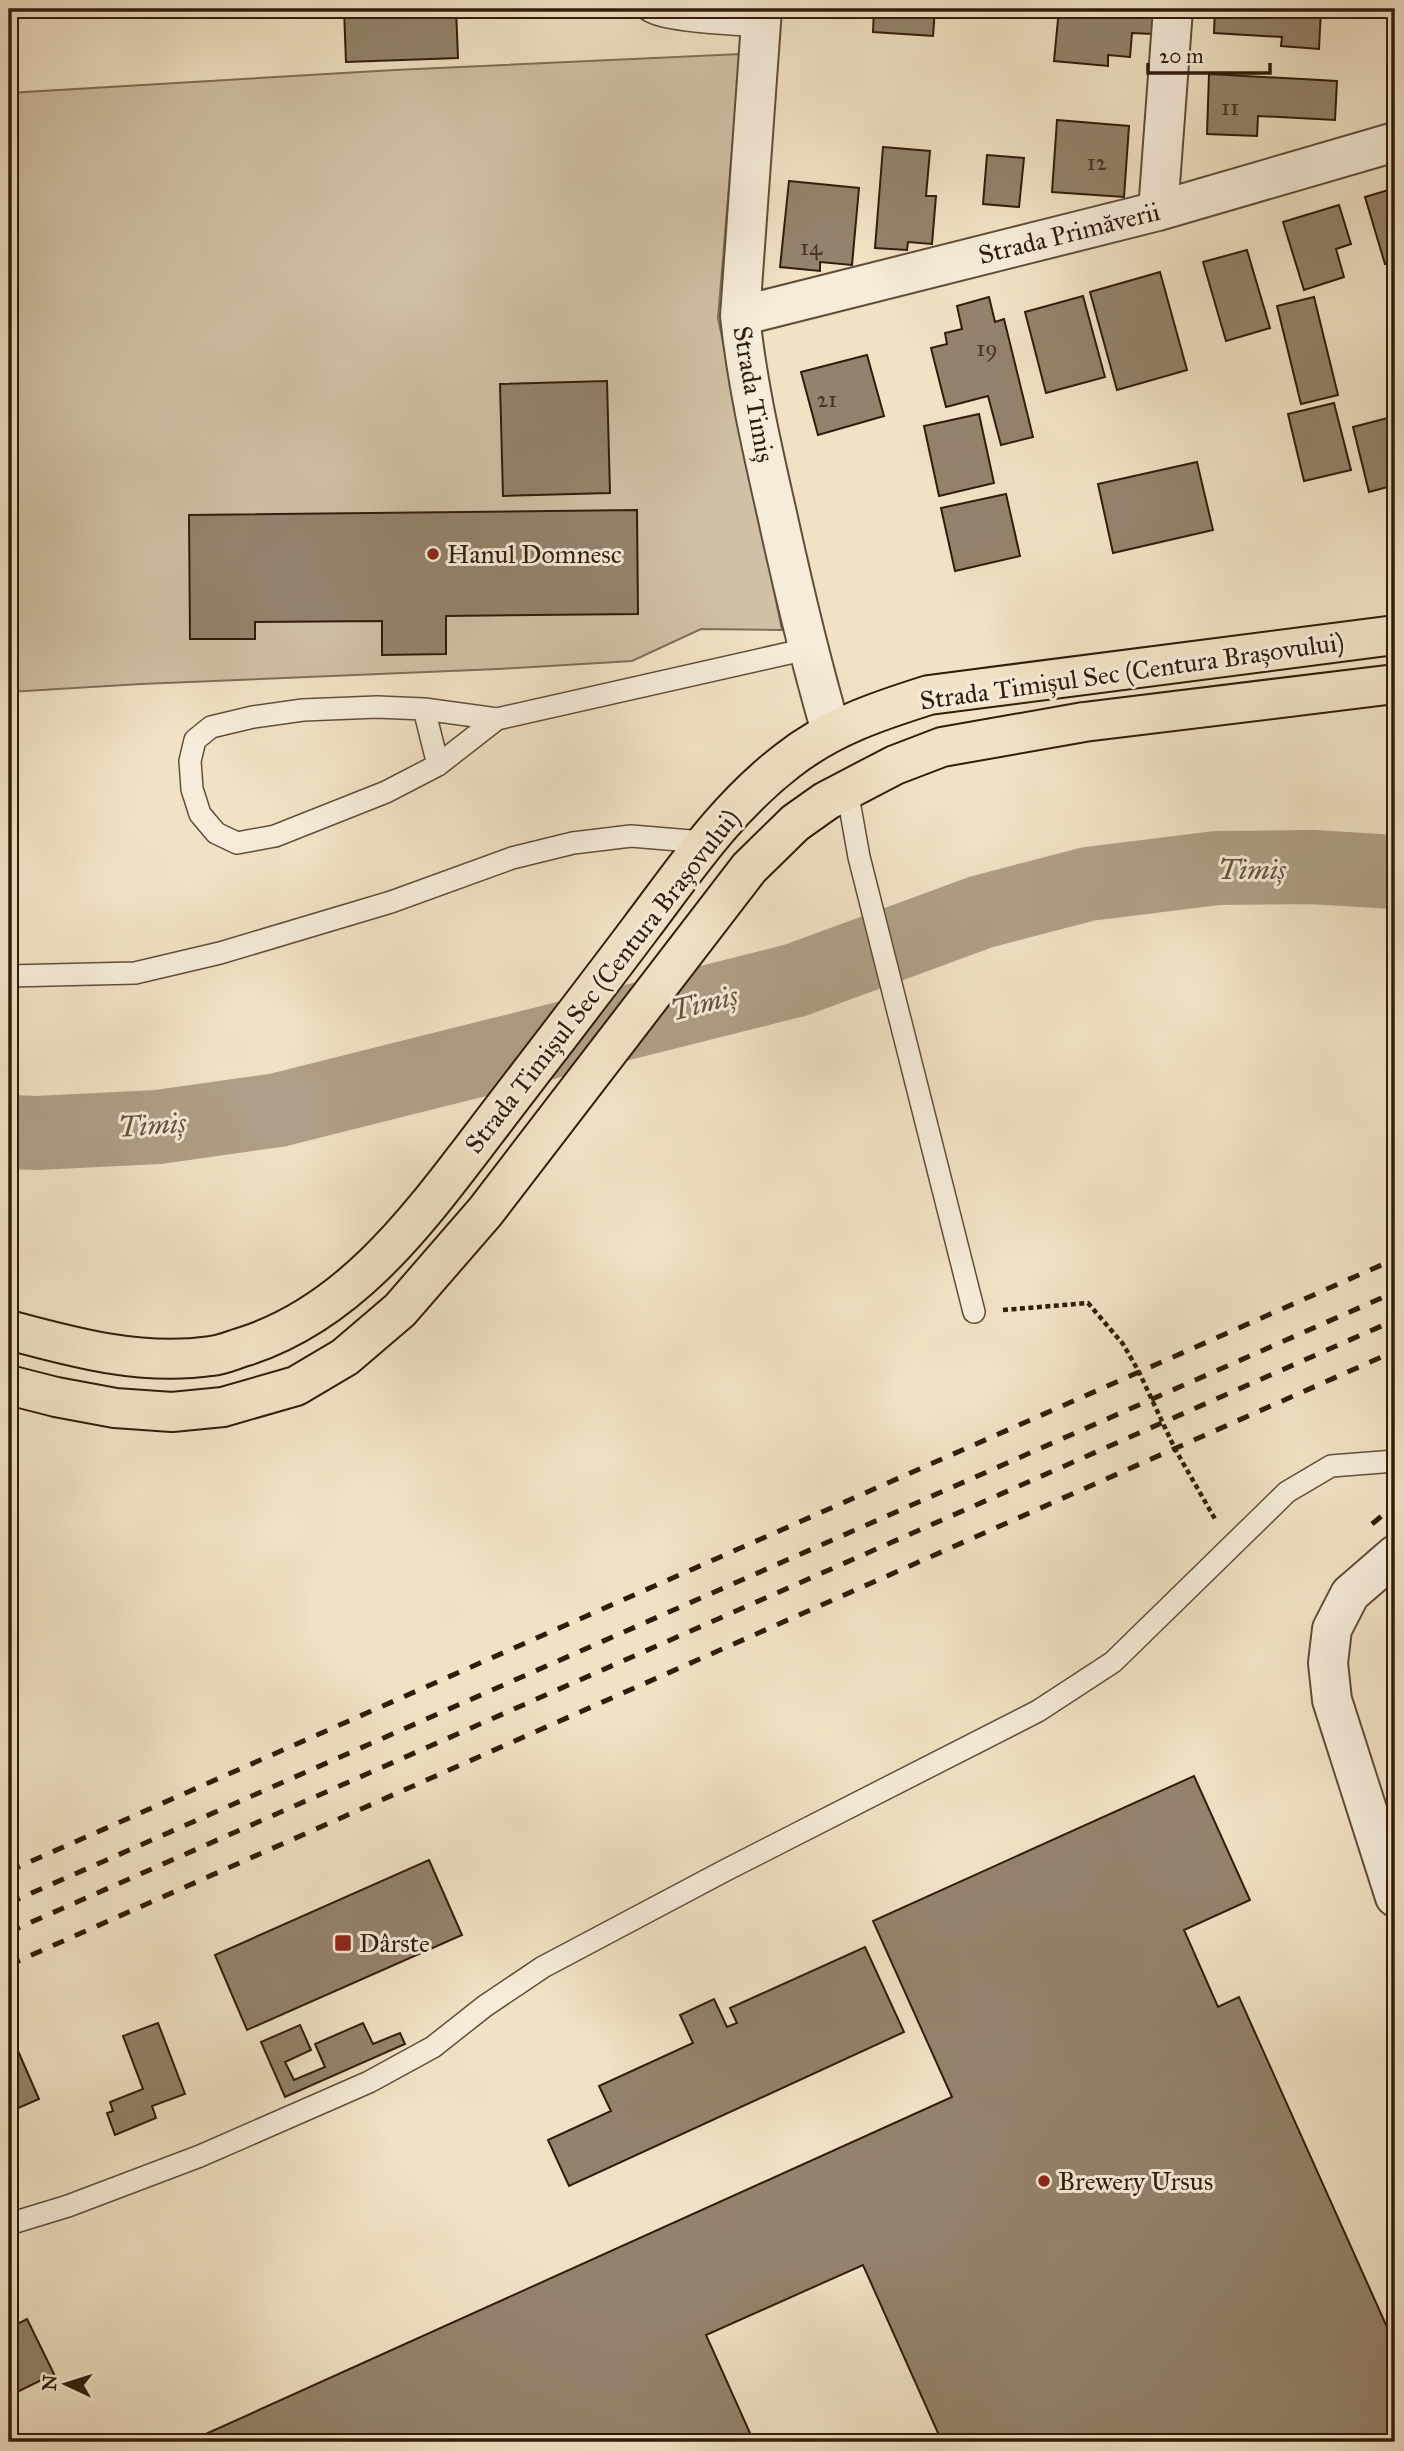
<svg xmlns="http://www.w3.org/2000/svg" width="1404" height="2451" font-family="'IM FELL Great Primer',serif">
<rect width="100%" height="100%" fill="#f1e2c5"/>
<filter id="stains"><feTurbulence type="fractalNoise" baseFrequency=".00286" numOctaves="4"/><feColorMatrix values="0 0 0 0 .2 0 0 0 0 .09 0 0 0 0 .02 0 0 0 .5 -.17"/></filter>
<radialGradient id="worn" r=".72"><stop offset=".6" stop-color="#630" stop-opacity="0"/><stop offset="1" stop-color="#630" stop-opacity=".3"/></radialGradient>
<!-- green -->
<path fill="#d0c0a5" stroke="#806e58" stroke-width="2" d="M 740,54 L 718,318 L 782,630 L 701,629 L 632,661 L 498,669 L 141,684 L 9,692 L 9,93 L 394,70 Z"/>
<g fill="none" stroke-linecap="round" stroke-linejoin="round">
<!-- river -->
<path stroke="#af9f86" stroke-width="74" d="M 9,1132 L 37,1133 L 158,1127 L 278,1110 L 796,980 L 981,912 L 1088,884 L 1217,868 L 1312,867 L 1395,872"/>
</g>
<!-- building -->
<path fill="#94836c" stroke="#301c0b" stroke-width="2" d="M 344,9 L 456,9 L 458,58 L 346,62 Z
M 505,9 L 580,9 L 580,15 L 505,15 Z
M 874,9 L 935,9 L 933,36 L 873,32 Z
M 1059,9 L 1156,9 L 1153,34 L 1132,33 L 1130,57 L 1108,55 L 1108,66 L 1054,61 Z
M 1215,9 L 1321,9 L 1319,49 L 1281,46 L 1282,37 L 1214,33 Z
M 1209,74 L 1337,81 L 1335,120 L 1258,116 L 1257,136 L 1207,134 Z
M 1057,120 L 1129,126 L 1124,197 L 1052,192 Z
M 883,147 L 930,151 L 926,196 L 936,196 L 932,244 L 908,242 L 907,250 L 875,248 Z
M 987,155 L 1024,158 L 1019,207 L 983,204 Z
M 789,181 L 859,188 L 852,265 L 820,262 L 820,271 L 780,267 Z
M 1395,188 L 1395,261 L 1385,264 L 1365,197 Z
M 1339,205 L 1351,244 L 1336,249 L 1344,277 L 1304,290 L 1283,222 Z
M 1247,250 L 1270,328 L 1226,341 L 1203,262 Z
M 1160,272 L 1187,370 L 1117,390 L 1090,292 Z
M 1083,296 L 1105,377 L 1046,393 L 1025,312 Z
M 989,297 L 995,322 L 1004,319 L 1033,437 L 1001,445 L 988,396 L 946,407 L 931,348 L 947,344 L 945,333 L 962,329 L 957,306 Z
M 1314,297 L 1338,395 L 1301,404 L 1277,306 Z
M 867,355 L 884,416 L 818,435 L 801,372 Z
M 607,381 L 610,493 L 503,496 L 500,384 Z
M 1334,403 L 1351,470 L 1304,481 L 1288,414 Z
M 979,414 L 994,483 L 939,496 L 924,426 Z
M 1395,416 L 1395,485 L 1369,492 L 1353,427 Z
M 1197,462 L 1213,530 L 1113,553 L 1098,484 Z
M 1006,494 L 1020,556 L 955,571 L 941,508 Z
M 637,510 L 638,614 L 446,616 L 446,654 L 382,655 L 382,621 L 255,622 L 255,639 L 190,639 L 189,515 Z
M 1194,1776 L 1250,1900 L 1184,1930 L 1218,2007 L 1239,1997 L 1395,2345 L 1395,2442 L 942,2442 L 863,2265 L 706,2335 L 754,2442 L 649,2442 L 648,2440 L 644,2442 L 188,2442 L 952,2097 L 873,1921 Z
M 429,1860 L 462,1935 L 247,2030 L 215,1955 Z
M 865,1947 L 904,2032 L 569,2186 L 548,2140 L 611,2111 L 599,2086 L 693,2043 L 680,2015 L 714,1999 L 727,2027 L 737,2023 L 730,2008 Z
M 158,2023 L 185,2094 L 152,2106 L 156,2118 L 115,2135 L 107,2113 L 113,2111 L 110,2102 L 143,2089 L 123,2036 Z
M 363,2023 L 373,2044 L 400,2033 L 405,2044 L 285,2097 L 261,2042 L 300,2025 L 311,2050 L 285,2062 L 294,2080 L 325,2067 L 315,2044 Z
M 15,2044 L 39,2099 L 9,2112 L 9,2047 Z
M 27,2319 L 54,2374 L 9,2396 L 9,2328 Z"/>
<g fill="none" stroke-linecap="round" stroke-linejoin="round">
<defs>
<path id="lane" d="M 647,9 C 659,22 740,24 761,26
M 424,709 L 438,765
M 497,719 L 438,765 L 386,792 L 275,836 L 237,843 L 216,833 L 200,814 L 192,789 L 190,761 L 195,740 L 211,727 L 253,717 L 303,710 L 377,707 L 424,709 L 497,719 L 807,649
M 847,790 L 859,857 L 974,1312
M 9,976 L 135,973 L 220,953 L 391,902 L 512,858 L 573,843 L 631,836 L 703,842
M 9,2224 L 68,2206 L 200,2156 L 369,2082 L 433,2047 L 485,2006 L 543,1967 L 726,1870 L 1038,1711 L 1113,1662 L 1287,1492 L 1331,1466 L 1395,1461"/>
<path id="street" d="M 762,9 L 740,316 C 747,383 762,448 777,514 C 793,587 810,659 831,731
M 1158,211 L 1173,9
M 740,316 L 1158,211 L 1395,142
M 1395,1555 L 1350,1594 L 1332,1629 L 1328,1663 L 1332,1700 L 1395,1897"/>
<path id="highway" d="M 9,1330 C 75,1348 142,1366 211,1356 C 223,1355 235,1349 246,1346 C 353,1311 420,1217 486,1131 C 537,1064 589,997 640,929 C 687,867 725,809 787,761 C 830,727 878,711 929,695 L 1395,635
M 9,1385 L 56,1397 L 115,1408 L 172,1412 L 223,1407 L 296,1386 L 345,1357 L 400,1310 L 485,1212 L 749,868 L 795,823 L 826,801 L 895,765 L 942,747 L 1084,722 L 1395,684"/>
</defs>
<!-- lane casing -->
<use href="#lane" stroke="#604e3a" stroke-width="24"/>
<!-- street casing -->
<use href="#street" stroke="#604e3a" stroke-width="42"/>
<!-- highway casing -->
<use href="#highway" stroke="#301c0b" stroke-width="42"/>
<!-- path -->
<path stroke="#301c0b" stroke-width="4.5" stroke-dasharray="5 3.5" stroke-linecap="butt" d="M 1003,1310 L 1088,1303 L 1123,1344 L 1139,1372 L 1175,1449 L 1215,1519"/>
<!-- lane -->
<use href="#lane" stroke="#f6ecd9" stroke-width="21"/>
<!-- street -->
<use href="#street" stroke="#f6ecd9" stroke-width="38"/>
<!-- highway -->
<use href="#highway" stroke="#f1e2c5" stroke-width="38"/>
<!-- rail -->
<path stroke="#301c0b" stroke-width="5" stroke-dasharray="12 12" stroke-linecap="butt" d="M 1372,1524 L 1395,1505
M 9,1871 L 1395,1259
M 9,1903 L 1395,1292
M 9,1932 L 1395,1320
M 9,1965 L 1395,1351"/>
</g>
<!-- markers -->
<g fill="#8f2418" stroke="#f6ecd9" stroke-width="2.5">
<circle cx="433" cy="554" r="7"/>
<rect x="334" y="1934" width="18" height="18" rx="3.5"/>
<circle cx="1044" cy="2181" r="7"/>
</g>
<g text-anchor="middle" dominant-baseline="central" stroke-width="6" stroke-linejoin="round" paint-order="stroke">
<!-- number labels -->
<g font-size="23" fill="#493623">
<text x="1230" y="107">11</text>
<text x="1097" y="162">12</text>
<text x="811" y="247">14</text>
<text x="987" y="348">19</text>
<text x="827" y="399">21</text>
</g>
<!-- street labels -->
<g font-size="26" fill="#301c0b" stroke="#f6ecd9">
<text transform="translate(1069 233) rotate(-14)">Strada Primăverii</text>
<text transform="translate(754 394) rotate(80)">Strada Timiș</text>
<text transform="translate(1132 671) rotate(-8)">Strada Timișul Sec (Centura Brașovului)</text>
<text transform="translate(602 981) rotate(-52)">Strada Timișul Sec (Centura Brașovului)</text>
</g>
<!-- poi labels -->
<g font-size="26" fill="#301c0b" stroke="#f6ecd9" text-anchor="start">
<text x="447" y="554">Hanul Domnesc</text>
<text x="359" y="1943">Dârste</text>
<text x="1058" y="2181">Brewery Ursus</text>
</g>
<!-- water labels -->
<g font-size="28" font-style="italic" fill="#63503c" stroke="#f6ecd9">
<text x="1252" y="869">Timiș</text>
<text transform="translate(704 1003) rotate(-14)">Timiș</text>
<text transform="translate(152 1125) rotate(-4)">Timiș</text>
</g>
</g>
<!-- margin -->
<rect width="1404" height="2451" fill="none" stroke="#f1e2c5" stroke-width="35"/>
<rect x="10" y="10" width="1383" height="2430" fill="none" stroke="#301c0b" stroke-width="3.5"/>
<rect x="18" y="18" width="1369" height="2416" fill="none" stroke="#301c0b" stroke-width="2"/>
<!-- north arrow -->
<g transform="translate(66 2384) rotate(274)" stroke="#f6ecd9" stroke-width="5" paint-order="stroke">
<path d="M0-5L12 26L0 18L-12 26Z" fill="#301c0b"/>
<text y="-10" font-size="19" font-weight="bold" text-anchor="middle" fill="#301c0b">N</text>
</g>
<!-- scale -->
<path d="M1148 63v10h122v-10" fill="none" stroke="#301c0b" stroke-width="3.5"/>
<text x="1159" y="63" font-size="21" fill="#301c0b" stroke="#f6ecd9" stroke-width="5" paint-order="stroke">20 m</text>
<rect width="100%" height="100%" filter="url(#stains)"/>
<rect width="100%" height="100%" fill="url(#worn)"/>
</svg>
